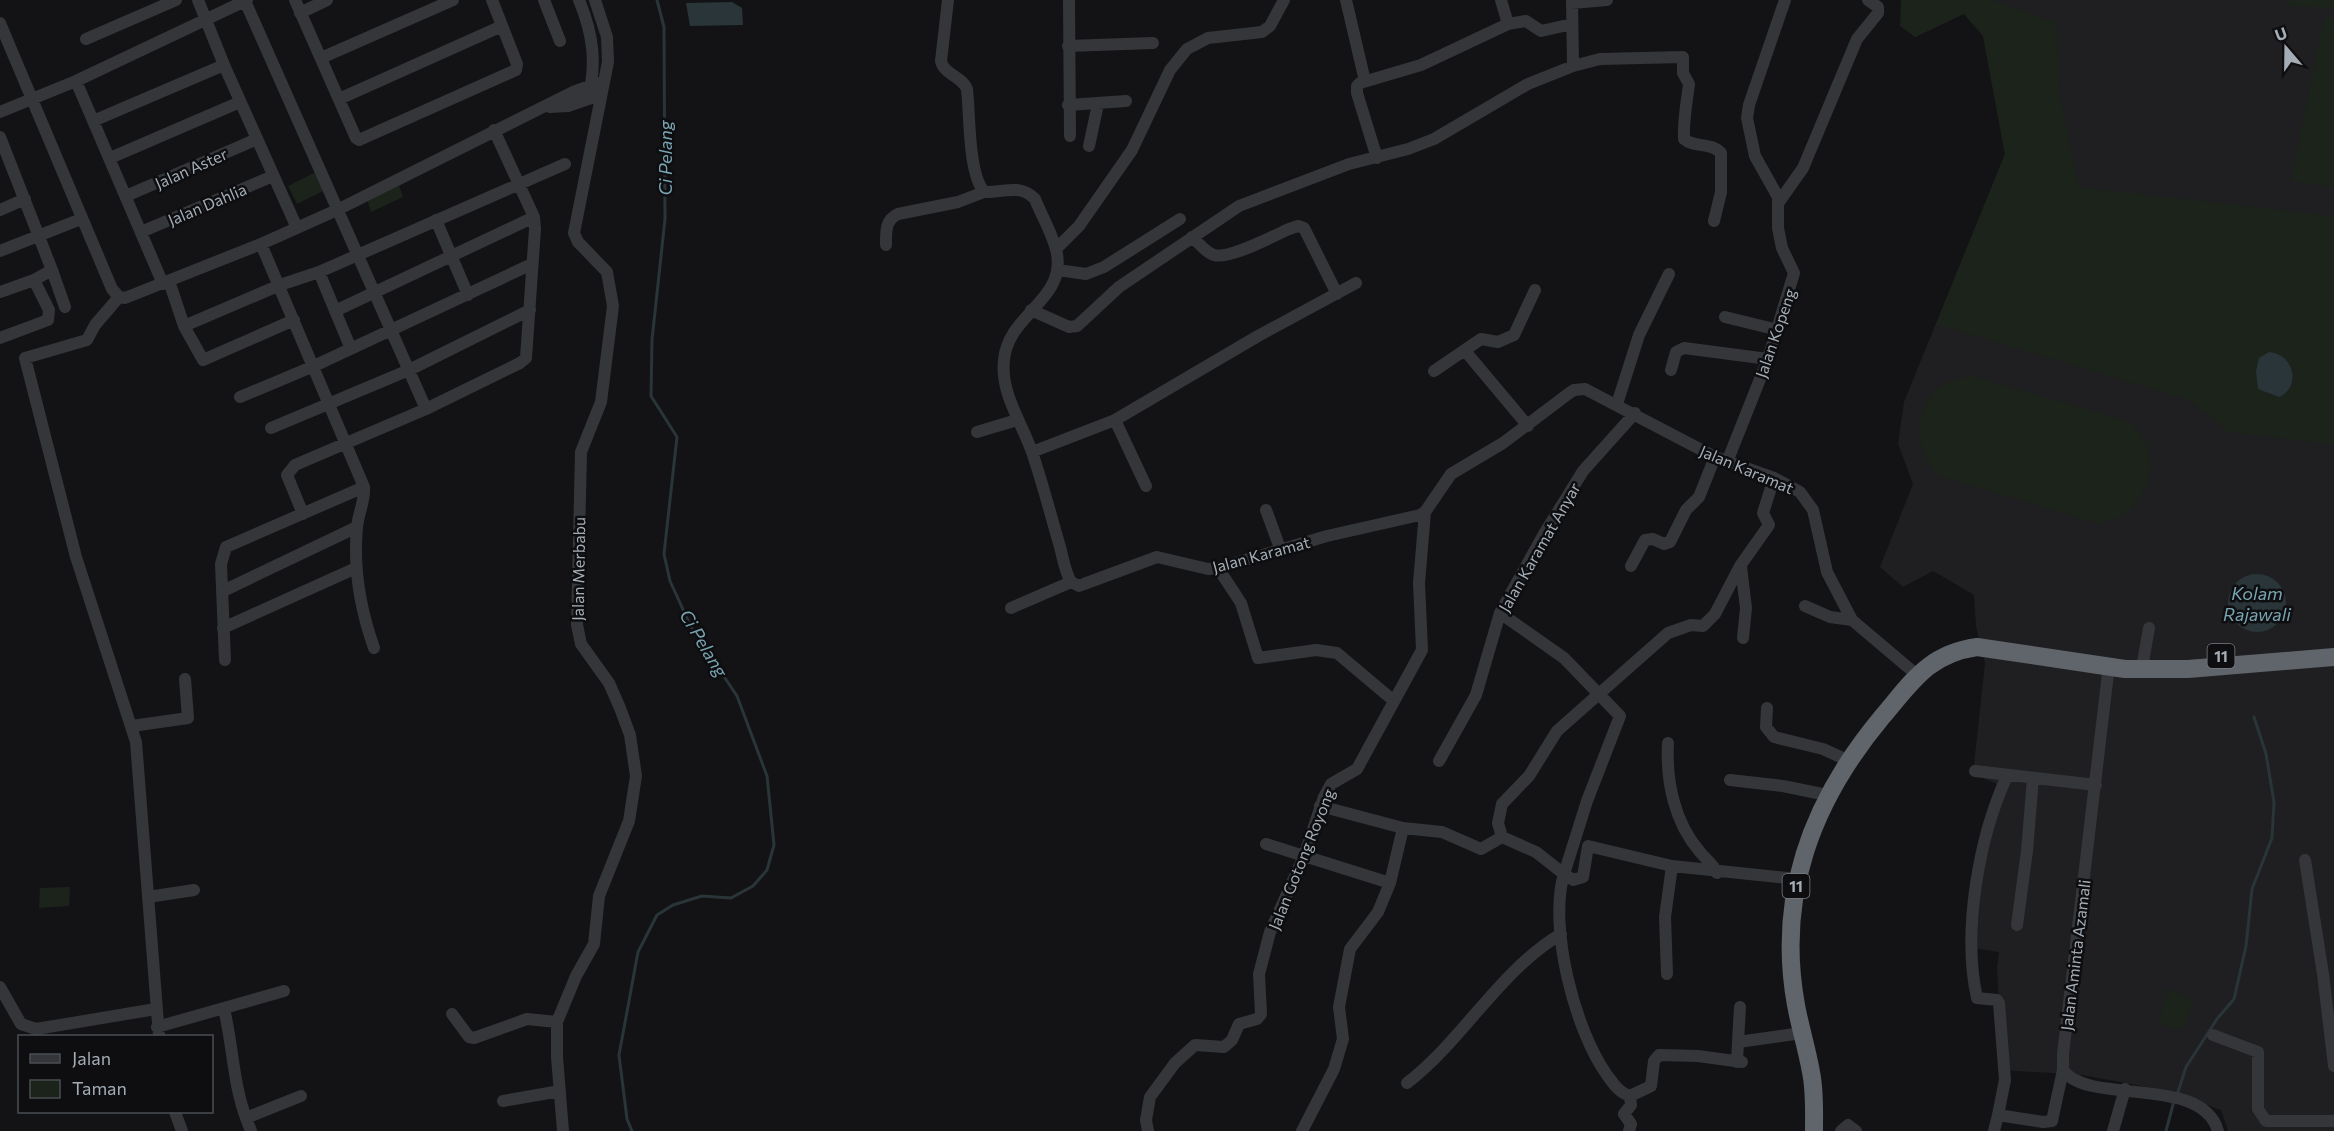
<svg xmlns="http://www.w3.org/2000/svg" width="2334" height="1131" font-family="Commissioner,sans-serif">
<rect width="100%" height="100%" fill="#131315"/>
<!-- built -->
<path fill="#1f1f22" d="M 1901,0 L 2334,0 L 2334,1131 L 2228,1131 L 2221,1110 L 2169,1091 L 2082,1075 L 2003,1070 L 1997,968 L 1999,952 L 1973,948 L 1978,864 L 2002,786 L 1973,774 L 1985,663 L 1976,626 L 1974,595 L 1933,571 L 1903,587 L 1880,567 L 1913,484 L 1898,444 L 1904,402 L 2005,154 L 1983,36 L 1964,14 L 1915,37 L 1900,26 Z"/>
<!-- green -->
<path fill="#1b231b" d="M 1901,0 L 1992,0 L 2057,23 L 2059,92 L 2079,187 L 2334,216 L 2334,445 L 2228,432 L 2189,400 L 1936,324 L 2005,154 L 1983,36 L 1964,14 L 1915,37 L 1901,26 Z
M 2290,0 L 2334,0 L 2334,8 L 2288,6 Z
M 2324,17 L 2334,18 L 2334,188 L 2291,181 Z
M 316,172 L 325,190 L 297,204 L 288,186 Z
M 397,179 L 403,197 L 371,212 L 365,193 Z
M 1972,376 L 2131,422 L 2148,446 L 2151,467 L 2148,483 L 2138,501 L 2125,515 L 2100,524 L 1939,476 C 1916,457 1912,413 1934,392 C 1945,381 1958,378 1972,376 Z
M 70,887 L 69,906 L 39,908 L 40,888 Z
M 2169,988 L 2194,1001 L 2182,1031 L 2158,1024 Z"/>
<!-- water -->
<path fill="#293539" d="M 732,2 L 742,8 L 743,25 L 690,26 L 686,3 Z
M 2269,352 C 2295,354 2301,388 2279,397 L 2258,389 L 2256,371 L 2259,358 Z
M2228 603a29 29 0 1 1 58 0a29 29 0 1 1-58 0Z"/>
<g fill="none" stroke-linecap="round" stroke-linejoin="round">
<!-- stream -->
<path stroke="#293539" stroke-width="3" d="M 2177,1095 L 2186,1067 L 2217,1019 L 2234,999 L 2246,946 L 2252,889 L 2272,838 L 2274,802 L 2266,754 L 2254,717
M 632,1131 L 627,1119 L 619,1055 L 638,952 L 657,915 L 673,905 L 702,896 L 731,898 L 753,886 L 767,870 L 774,845 L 767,776 L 737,696 L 691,627 L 670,581 L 664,554 L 677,437 L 651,396 L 652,340 L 665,219 L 664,27 L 657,0
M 2166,1131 L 2174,1101"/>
<!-- minor -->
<path stroke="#34363a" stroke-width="12" d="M 198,0 L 224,65 L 297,228
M 295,0 L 356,138 L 359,140 L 516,70 L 517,64 L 492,0
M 544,0 L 560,41
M 579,0 C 593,34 597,63 588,99
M 948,0 L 941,61 C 944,75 962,76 967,89 C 970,115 968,172 984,192 C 1003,193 1019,183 1035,199 C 1042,217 1054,236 1057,254 C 1065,301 1008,314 1004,360 C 1000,394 1023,424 1033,455 C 1043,485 1051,516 1060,547 C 1063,558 1065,572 1071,582 L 1079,586 L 1084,584 L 1157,557 L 1208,569 L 1218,568 L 1327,536 L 1420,515 L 1425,512 L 1451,474 L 1503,443 L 1568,394 L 1574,390 L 1585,389 L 1715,457 L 1774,478 L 1800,492 L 1813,510 L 1827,572 L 1852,620 L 1917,675
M 1069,0 L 1070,136
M 1346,0 L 1365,81
M 1501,0 L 1508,24
M 1572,0 L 1573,66
M 245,1 L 426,409
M 1572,3 L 1607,0
M 300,13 L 327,0
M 0,23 L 112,289 L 119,297 L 125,298 L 261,244 L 337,210 L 573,92 L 604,81
M 86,39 L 176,0
M 1068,46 L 1153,43
M 321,58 L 453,0
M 76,81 L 163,284
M 339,99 L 502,26
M 1068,105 L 1126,101
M 550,107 L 568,106 L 594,97
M 0,112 L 76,81 L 247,0
M 93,121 L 224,65
M 0,137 L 52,270 L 34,280 L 49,310 L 48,320 L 0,338
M 1089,146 L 1098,104
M 110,158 L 240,102
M 1377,158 L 1357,93 L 1357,86 L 1360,83 L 1421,65 L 1508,24 L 1526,21 L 1541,31 L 1572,24
M 126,196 L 257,139
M 1779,202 L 1803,168 L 1857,39 L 1878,13 L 1878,7 L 1868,0
M 0,210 L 25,199
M 436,220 L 468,295
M 141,232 L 273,176
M 1192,237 C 1199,243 1205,252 1214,255 C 1229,260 1273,236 1289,229 L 1298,226 L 1304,228 L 1337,294
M 261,244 L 364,487 C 365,502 358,513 357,528 C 353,570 360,608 374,648
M 886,245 C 886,232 885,220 898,214 L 958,202 L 984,192
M 1056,249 L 1079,226 L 1132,150 L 1170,70 L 1187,49 L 1208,38 L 1262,32 L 1270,26 L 1284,0
M 0,251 L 81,219
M 52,270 L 65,307
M 1058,270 L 1086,274 L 1104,267 L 1180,219
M 319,272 L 351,349
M 169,281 L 184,326 L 203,360 L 294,320
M 0,292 L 34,280
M 119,297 L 95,325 L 87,340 L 25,358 L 76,557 L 136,742 L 159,1036
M 1031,310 L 1069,327 L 1077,326 L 1119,287 L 1239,206 L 1349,164 L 1408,149 L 1434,139 L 1528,84 L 1573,66 L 1600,59 L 1683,57 L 1683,73 L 1689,84 C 1687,101 1683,120 1684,139 C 1694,148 1712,142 1721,153 L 1721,192 L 1714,221
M 335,311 L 534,217
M 1725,317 L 1778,330
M 184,326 L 280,285 L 319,272 L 565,164
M 1466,352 L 1528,426
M 1671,370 L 1676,352 L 1684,348 L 1768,359
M 1434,371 L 1481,339 L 1498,342 L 1514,335 L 1535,290
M 240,397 L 314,366 L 532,264
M 1617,404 L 1639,335 L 1669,274
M 1115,420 L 1146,486
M 271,428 L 409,370 L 530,310
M 977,432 L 1017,420
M 1032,452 L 1115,420 L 1258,336 L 1356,283
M 1727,462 L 1768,359 L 1794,273 L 1782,248 L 1778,228 L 1778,197 L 1755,156 L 1747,118 L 1749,105 L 1785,0
M 1266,510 L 1280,548
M 303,514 L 287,475 L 295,465 L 426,409 L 520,363 L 526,358 L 535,229 L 534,217 L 494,130
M 1631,566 L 1645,540 L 1653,539 L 1664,544 L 1670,542 L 1686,510 L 1699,497 L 1715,457
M 1741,567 L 1746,608 L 1743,638
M 1218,568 L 1241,603 L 1258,658 L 1316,650 L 1337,653 L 1394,701
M 223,591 L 357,527
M 1805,606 L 1830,617 L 1852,620
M 1011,608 L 1071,582
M 1500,613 L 1564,658 L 1620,716 L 1587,801 L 1564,874 L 1573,880 L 1583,877 L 1588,846 L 1672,866
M 223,628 L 356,568
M 225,660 L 221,564 L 226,547 L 364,487
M 2143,662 L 2149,628
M 2109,665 L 2063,1054 L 2063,1070 C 2088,1106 2202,1074 2218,1131
M 1767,708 L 1766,727 L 1774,737 L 1823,749 L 1849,761
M 132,726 L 188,718 L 185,679
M 1668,743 C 1666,781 1674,822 1700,852 C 1706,860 1712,862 1717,873
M 1439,761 L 1476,695 L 1500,613 L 1544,534 L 1583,471 L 1635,413
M 1975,771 L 2096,785
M 1730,780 L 1783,786 L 1827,795
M 1320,806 L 1403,828 L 1442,832 L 1481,849 L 1502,837
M 1266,844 L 1390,883
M 2305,860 L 2323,974 L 2334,1066
M 148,897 L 194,890
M 2017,925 L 2027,851 L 2033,778
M 1667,974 L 1665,917 L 1672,866 L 1797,879
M 0,987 L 21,1024 L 36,1029 L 156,1009
M 224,1009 C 233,1046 233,1083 246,1118
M 452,1014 L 469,1037 L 474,1038 L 527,1019 L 557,1022
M 157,1027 L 284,991
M 2213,1035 L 2258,1052 L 2258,1109 L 2266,1121 L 2334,1121
M 1738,1042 L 1740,1007
M 1737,1062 L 1738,1042 L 1802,1033
M 1742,1062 L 1698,1056 L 1659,1055 L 1654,1061 L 1651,1086 L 1630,1096 C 1619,1093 1613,1083 1607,1075 C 1575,1031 1548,926 1564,874 L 1536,852 L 1502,837 L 1498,823 L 1502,804 L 1529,776 L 1557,731 L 1668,633 L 1691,625 L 1703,626 L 1715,614 L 1740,566 L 1769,525 L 1763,513 L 1774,478
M 1407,1083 C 1463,1040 1499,971 1561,934
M 503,1101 L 560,1091
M 175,1112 L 182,1131
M 1998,1115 L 2005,1080 L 1999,1003 L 1997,1000 L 1977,998 C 1962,931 1979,837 2007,776
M 251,1131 L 246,1118 L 301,1096
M 563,1131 L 557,1057 L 557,1022 L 576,976 L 594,944 L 599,896 L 629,821 L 636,776 L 630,735 L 620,708 L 609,683 L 581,644 L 577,625 L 581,452 L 601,402 L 613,306 L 607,272 L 578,242 L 574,233 L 608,62 L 607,37 L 595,0
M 1148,1131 L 1146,1120 L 1150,1097 L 1175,1063 L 1195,1045 L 1224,1047 L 1232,1040 L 1239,1024 L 1257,1019 L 1261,1014 L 1259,974 L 1270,932 L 1304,856 L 1324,797 L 1331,784 L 1357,769 L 1422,650 L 1419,583 L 1425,512
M 1302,1131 L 1334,1069 L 1343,1039 L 1339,1007 L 1350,949 L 1378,912 L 1390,883 L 1403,828
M 1629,1131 L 1631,1124 L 1624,1114 L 1631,1105 L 1630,1096
M 1841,1131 L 1848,1125 L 1856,1131
M 1994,1131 L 1998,1115 L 2043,1122 L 2052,1121 L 2063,1070
M 2113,1131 L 2125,1089"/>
<!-- highway -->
<path stroke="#60656b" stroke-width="18" d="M 1814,1131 C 1814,1112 1815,1091 1811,1072 C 1807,1049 1800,1027 1796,1005 C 1776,895 1812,801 1882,717 C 1912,682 1928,654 1977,647 L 2125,669 L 2188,669 L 2334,657"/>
</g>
<g text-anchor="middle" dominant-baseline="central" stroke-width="5" stroke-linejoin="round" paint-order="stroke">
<!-- shield labels -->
<g fill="#0e0e10" stroke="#777d84" stroke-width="1.5">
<rect x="2207.5" y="644" width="27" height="24" rx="4.5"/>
<rect x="1782.5" y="874" width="27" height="24" rx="4.5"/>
</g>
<g font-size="15" font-weight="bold" fill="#a4adb6">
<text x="2221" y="656">11</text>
<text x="1796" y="886">11</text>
</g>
<!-- street labels -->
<g font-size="16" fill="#a4adb6" stroke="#0e0e10">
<text transform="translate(191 168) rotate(-24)">Jalan Aster</text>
<text transform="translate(207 204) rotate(-23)">Jalan Dahlia</text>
<text transform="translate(1775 333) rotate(-71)">Jalan Kopeng</text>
<text transform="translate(1747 469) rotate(23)">Jalan Karamat</text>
<text transform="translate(1539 547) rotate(-60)">Jalan Karamat Anyar</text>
<text transform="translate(1261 554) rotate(-15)">Jalan Karamat</text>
<text transform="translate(578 569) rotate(-89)">Jalan Merbabu</text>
<text transform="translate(1301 859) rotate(-68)">Jalan Gotong Royong</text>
<text transform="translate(2075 955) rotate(-83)">Jalan Aminta Azamali</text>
</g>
<!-- water labels -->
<g font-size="18" font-style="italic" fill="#79a4b2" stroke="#0e0e10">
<text transform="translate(665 158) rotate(-90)">Ci Pelang</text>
<text x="2257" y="593">Kolam<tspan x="2257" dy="21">Rajawali</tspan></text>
<text transform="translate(704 643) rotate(59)">Ci Pelang</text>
</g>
</g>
<!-- legend -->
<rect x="18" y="1035" width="195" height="78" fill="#0e0e10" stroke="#4a4e52" stroke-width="1.5"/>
<rect x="30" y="1054" width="30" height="9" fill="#34363a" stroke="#4a4e52" stroke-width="1.5"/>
<text x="72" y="1065" font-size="18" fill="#a4adb6">Jalan</text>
<rect x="30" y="1080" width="30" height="18" fill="#1b231b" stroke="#4a4e52" stroke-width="1.5"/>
<text x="72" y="1095" font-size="18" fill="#a4adb6">Taman</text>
<!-- north arrow -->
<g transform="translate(2286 48) rotate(340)" stroke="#0e0e10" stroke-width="4.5" paint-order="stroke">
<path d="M0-4.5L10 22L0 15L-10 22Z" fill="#a4adb6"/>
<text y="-9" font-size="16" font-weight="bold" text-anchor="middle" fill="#a4adb6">U</text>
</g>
</svg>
